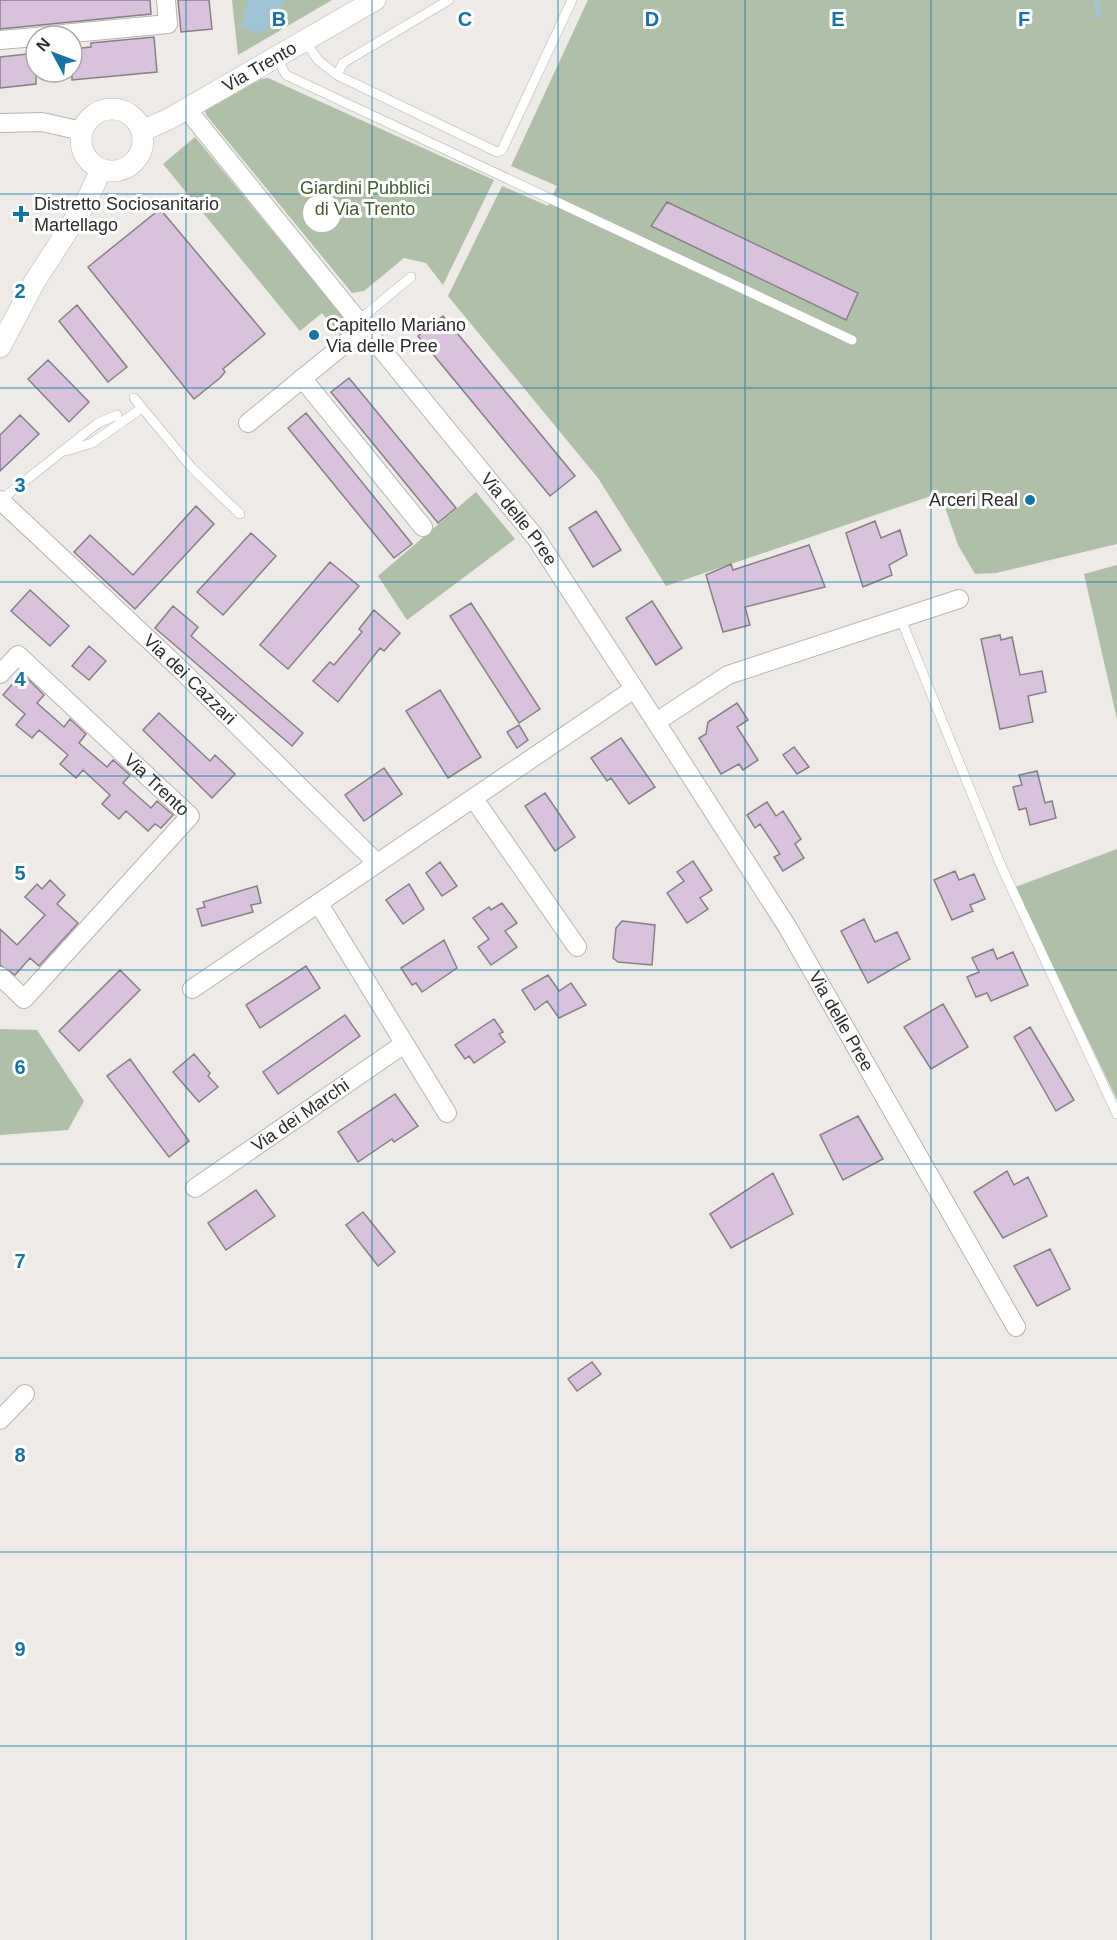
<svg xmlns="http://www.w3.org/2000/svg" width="1117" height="1940" font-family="Helvetica,sans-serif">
<rect width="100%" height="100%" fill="#edeae7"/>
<!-- green -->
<path fill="#b0bfa7" d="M 232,0 L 332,0 L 238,55 Z
M 588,0 L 1117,0 L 1117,544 L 996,573 L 975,574 L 958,545 L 940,493 L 666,586 L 598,478 L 448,296 L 502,186 L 548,206 L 557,186 L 511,166 Z
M 268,78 L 494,180 L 443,285 L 426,263 L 404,258 L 364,291 L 352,293 L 207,116 L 205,111 L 261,79 Z
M 195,137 L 349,324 L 340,335 L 322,313 L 300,331 L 163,164 Z
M 476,492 L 515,539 L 407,620 L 378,576 Z
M 1117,565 L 1117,719 L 1084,574 Z
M 1117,849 L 1117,1100 L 1015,887 Z
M 0,1029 L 37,1030 L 84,1101 L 68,1130 L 0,1135 Z"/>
<!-- water -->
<path fill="#a1c4d4" d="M 248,0 L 285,0 L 267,29 L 257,35 L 241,25 Z"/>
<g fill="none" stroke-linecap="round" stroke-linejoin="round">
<!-- stream -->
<path stroke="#a1c4d4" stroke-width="5" d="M 1096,0 L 1099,17"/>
</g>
<!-- building -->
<path fill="#d9c2dc" stroke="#858285" stroke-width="1.5" d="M 0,0 L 150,0 L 151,14 L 0,29 Z
M 178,0 L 209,0 L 212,29 L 181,32 Z
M 154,37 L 157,72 L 72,80 L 72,49 L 91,47 L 91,43 Z
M 36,53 L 36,84 L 0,88 L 0,57 Z
M 667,202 L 858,293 L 846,320 L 651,226 Z
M 160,209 L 265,334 L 223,369 L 225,372 L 220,378 L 194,399 L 88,267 Z
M 77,305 L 127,367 L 108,382 L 59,321 Z
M 443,316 L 575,476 L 550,496 L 418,336 Z
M 48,360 L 89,402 L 69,422 L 28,379 Z
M 349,378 L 456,508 L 438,523 L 331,392 Z
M 306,413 L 412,544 L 394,558 L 288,428 Z
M 20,415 L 39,434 L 0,471 L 0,435 Z
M 196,506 L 214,524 L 135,609 L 74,552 L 90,535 L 133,575 Z
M 596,511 L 621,550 L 593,567 L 569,528 Z
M 875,521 L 881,538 L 900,530 L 907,555 L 889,565 L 892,575 L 863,587 L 846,533 Z
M 251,533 L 276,556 L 223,615 L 197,592 Z
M 809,545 L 825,587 L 745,607 L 750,625 L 723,632 L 706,575 L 731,564 L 733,570 Z
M 330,562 L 359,586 L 288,669 L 260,645 Z
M 30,590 L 69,626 L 50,646 L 11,611 Z
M 652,601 L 682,648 L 656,665 L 626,618 Z
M 471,603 L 540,709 L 519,723 L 450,616 Z
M 173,606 L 198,627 L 191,636 L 303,733 L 292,746 L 155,628 Z
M 374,610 L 400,633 L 384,651 L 380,648 L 338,702 L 313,681 L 330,662 L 334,665 L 362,632 L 359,629 Z
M 1000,635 L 1001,640 L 1012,637 L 1020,675 L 1042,671 L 1046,692 L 1028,696 L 1033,722 L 1000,729 L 981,639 Z
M 89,646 L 106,661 L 89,680 L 72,666 Z
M 28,679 L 44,695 L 37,703 L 64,727 L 70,719 L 86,734 L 79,743 L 107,767 L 113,760 L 130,775 L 123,783 L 151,808 L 157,801 L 173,815 L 161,828 L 155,824 L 148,831 L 126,811 L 119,819 L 102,804 L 110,795 L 83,770 L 76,778 L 60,764 L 68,755 L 39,730 L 32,738 L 16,725 L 25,714 L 3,695 L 15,681 L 21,686 Z
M 440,690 L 481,757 L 448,778 L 406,711 Z
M 737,703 L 748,720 L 737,727 L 758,760 L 743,770 L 739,764 L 721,774 L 699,738 L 706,734 L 708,722 Z
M 159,713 L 210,761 L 215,755 L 235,774 L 212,798 L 143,730 Z
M 519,725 L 528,740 L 517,748 L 507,732 Z
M 621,738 L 655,787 L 629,804 L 611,778 L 607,781 L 591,758 Z
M 794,747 L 809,767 L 797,774 L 783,755 Z
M 384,768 L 402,794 L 364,821 L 345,795 Z
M 1037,771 L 1045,803 L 1052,801 L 1056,818 L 1030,825 L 1026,808 L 1019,810 L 1013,787 L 1022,785 L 1019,775 Z
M 545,793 L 575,837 L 555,851 L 525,806 Z
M 767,802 L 776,816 L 783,811 L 801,839 L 795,844 L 804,858 L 783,871 L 774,857 L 780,854 L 760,824 L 755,828 L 747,815 Z
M 693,861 L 712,890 L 700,898 L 708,909 L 687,923 L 667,893 L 684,881 L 677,872 Z
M 440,862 L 457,886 L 442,896 L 426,873 Z
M 955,871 L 959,880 L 974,874 L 985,899 L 970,905 L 973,911 L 952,920 L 934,880 Z
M 50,880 L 65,895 L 57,904 L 78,923 L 39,966 L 30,958 L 15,975 L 0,965 L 0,929 L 17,945 L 45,915 L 25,897 L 37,884 L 42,889 Z
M 409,884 L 424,909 L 403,924 L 386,900 Z
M 257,886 L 261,903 L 251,905 L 253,912 L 202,926 L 197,909 L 205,907 L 203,902 Z
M 502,903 L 517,923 L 505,931 L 517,947 L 491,965 L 478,947 L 489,939 L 473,918 L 489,907 L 491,910 Z
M 864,919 L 875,942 L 897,932 L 910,959 L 868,983 L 841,931 Z
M 622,921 L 655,925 L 652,965 L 618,962 L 613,958 L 616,928 Z
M 444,940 L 457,968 L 422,992 L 416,983 L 412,985 L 401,968 Z
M 993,949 L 997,959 L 1013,952 L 1028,985 L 991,1001 L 987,993 L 976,997 L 967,977 L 979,972 L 972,958 Z
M 306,966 L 320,988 L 260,1028 L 246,1005 Z
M 120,970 L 140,990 L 79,1051 L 59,1031 Z
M 548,975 L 559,991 L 571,983 L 586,1005 L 559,1018 L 547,1001 L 535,1010 L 522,990 Z
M 943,1004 L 968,1047 L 931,1069 L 904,1027 Z
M 345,1015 L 360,1036 L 278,1094 L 263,1072 Z
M 494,1019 L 503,1032 L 499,1034 L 505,1042 L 474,1063 L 469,1056 L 465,1059 L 455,1045 Z
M 1030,1027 L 1074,1100 L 1056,1111 L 1014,1037 Z
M 194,1054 L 210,1073 L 208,1076 L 218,1087 L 199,1102 L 173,1072 Z
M 130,1059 L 189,1141 L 169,1157 L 107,1076 Z
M 395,1094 L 418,1126 L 394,1142 L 392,1139 L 358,1162 L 338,1132 Z
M 858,1116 L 883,1159 L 843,1180 L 820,1135 Z
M 1007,1171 L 1014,1185 L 1028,1177 L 1047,1216 L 1003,1238 L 974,1192 Z
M 773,1173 L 793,1214 L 731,1248 L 710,1214 Z
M 256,1190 L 275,1216 L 226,1250 L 208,1223 Z
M 363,1212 L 395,1252 L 378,1266 L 346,1225 Z
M 1050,1249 L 1070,1289 L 1037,1306 L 1014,1266 Z
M 592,1362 L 601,1374 L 577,1391 L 568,1379 Z"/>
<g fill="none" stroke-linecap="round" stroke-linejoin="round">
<defs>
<path id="service" d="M 305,41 L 318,60 L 337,75 L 497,152 L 502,150 L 572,0
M 277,58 L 286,75 L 852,340
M 337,75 L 343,63 L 449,0
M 358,321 L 411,277
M 134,398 L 192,468 L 240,514
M 66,451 L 92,443 L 142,408
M 1,500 L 98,423 L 117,415
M 900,617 L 1002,868 L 1117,1114"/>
<path id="pedestrian" d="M310 213a12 12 0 1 1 24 0a12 12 0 1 1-24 0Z"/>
<g id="minor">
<path d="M 41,36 L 168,24 L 166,0"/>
<path d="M 0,40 L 36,37"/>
<path d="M 189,108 L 194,118 L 364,328"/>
<path d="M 0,123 L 42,122 L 82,131"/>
<path d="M 302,378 L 423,527"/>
<path id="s1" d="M 248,423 L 364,328 L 536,538 L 656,722 L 788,928 L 1016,1327"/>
<path id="s2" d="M 0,500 L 179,668 L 377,863"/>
<path id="s3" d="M 0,674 L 18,655 L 190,816 L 24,999 L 0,976"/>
<path d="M 656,722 L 728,675 L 959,599"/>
<path d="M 474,799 L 577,947"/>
<path d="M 319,904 L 447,1113"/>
<path d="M 192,989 L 634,689"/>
<path id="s4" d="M 195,1188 L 404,1044"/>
<path d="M 0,1420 L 25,1394"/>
</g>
<g id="tertiary">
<circle cx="112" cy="140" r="31"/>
<path id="s5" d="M 142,131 L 169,119 L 375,0"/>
<path d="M 0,347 L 35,281 L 86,202 L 101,170"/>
</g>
</defs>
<!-- service casing -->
<use href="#service" stroke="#b8b5b2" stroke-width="10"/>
<!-- pedestrian casing -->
<use href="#pedestrian" stroke="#b8b5b2" stroke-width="15"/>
<!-- minor casing -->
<use href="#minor" stroke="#b8b5b2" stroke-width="20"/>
<!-- tertiary casing -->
<use href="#tertiary" stroke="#b8b5b2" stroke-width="22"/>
<!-- service -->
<use href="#service" stroke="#fff" stroke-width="9"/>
<!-- pedestrian -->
<use href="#pedestrian" stroke="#fff" stroke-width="14"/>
<!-- minor -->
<use href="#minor" stroke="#fff" stroke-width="18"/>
<!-- tertiary -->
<use href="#tertiary" stroke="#fff" stroke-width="21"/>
</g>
<!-- grid -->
<path fill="none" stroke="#1774a2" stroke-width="1.5" stroke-opacity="0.55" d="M 186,0 L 186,1940M 372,0 L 372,1940M 558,0 L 558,1940M 745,0 L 745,1940M 931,0 L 931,1940M 0,194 L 1117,194M 0,388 L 1117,388M 0,582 L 1117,582M 0,776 L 1117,776M 0,970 L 1117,970M 0,1164 L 1117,1164M 0,1358 L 1117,1358M 0,1552 L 1117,1552M 0,1746 L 1117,1746"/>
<!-- markers -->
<g fill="#1774a2" stroke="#fff" stroke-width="2">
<path d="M18 205h6v6h6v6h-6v6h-6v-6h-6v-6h6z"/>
<circle cx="314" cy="335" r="6"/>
<circle cx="1030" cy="500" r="6"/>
</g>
<g text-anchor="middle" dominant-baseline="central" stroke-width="6" stroke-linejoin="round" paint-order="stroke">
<!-- street labels -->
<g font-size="18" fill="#2f2d2c" stroke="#fff">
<text stroke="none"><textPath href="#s5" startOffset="134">Via Trento</textPath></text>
<text stroke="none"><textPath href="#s1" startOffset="396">Via delle Pree</textPath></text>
<text stroke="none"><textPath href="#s2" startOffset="261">Via dei Cazzari</textPath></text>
<text stroke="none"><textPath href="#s3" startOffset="216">Via Trento</textPath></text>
<text stroke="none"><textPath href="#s1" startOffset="993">Via delle Pree</textPath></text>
<text stroke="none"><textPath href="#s4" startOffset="128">Via dei Marchi</textPath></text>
</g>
<!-- park labels -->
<g font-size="18" fill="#425c31" stroke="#fff">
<text x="365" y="188">Giardini Pubblici<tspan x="365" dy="21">di Via Trento</tspan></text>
</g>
<!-- poi labels -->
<g font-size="18" fill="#2f2d2c" stroke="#fff" text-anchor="start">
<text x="34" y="204">Distretto Sociosanitario<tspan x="34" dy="21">Martellago</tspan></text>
<text x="326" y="325">Capitello Mariano<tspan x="326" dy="21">Via delle Pree</tspan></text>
<text x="1018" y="500" text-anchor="end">Arceri Real</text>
</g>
</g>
<g font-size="20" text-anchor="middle" font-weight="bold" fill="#1774a2" stroke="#fff" stroke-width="6" stroke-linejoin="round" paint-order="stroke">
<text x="279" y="26">B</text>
<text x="465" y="26">C</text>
<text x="652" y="26">D</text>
<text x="838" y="26">E</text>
<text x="1024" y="26">F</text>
<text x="20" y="298">2</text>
<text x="20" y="492">3</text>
<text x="20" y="686">4</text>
<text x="20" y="880">5</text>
<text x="20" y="1074">6</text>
<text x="20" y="1268">7</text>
<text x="20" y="1462">8</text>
<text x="20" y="1656">9</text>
</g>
<!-- north arrow -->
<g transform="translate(54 54) rotate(311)"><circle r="28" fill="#ffffff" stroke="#acabab" stroke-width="1.5"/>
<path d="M0-4.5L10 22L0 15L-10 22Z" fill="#1774a2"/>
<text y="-9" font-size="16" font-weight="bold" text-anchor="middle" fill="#2f2d2c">N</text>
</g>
</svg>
